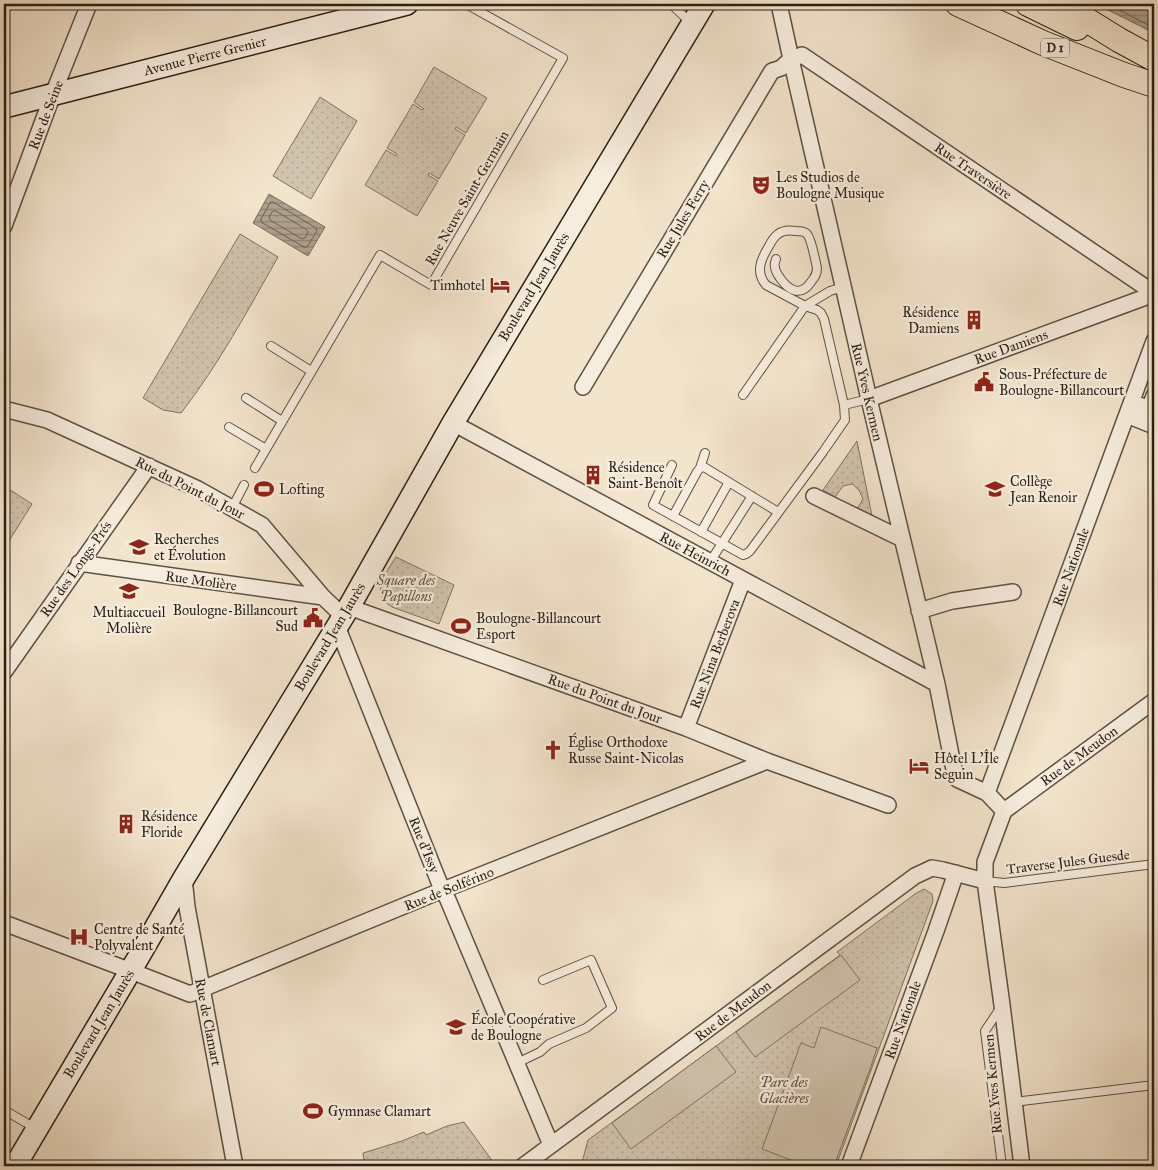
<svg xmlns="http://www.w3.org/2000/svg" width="1158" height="1170" font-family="'IM FELL Great Primer',serif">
<defs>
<pattern id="park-dots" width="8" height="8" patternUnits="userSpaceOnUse" patternTransform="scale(1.25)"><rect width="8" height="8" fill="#d1c3ad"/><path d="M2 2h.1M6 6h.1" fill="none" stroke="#b4a794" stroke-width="1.8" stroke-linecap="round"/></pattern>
<pattern id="water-rules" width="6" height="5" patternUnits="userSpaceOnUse" patternTransform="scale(1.25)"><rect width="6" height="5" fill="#afa18e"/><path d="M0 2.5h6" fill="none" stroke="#8f8373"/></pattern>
</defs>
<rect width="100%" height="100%" fill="#f3e4cc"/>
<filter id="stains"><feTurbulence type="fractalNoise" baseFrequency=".004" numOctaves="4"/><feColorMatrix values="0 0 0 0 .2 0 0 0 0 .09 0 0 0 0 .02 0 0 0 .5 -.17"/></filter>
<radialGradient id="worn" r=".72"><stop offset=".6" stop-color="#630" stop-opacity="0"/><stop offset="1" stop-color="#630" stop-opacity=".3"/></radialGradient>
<!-- park -->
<path fill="url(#park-dots)" stroke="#7e7262" d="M 434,67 L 487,98 L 466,133 L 456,127 L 455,129 L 465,135 L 439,179 L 429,173 L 428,175 L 438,181 L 417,216 L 365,185 L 386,150 L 396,156 L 397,154 L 387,148 L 413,104 L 422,110 L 424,109 L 414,102 Z
M 320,97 L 357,121 L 311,199 L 273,176 Z
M 240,234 L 278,257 C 248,310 219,364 181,413 L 163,410 L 143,398 Z
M 857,441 L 872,516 L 857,509 L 863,499 L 859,490 L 852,484 L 843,486 L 835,497 L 823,490 Z
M 4,486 L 32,504 L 4,549 Z
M 396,557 L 454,585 L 439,624 L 392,607 C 369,593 386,573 396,557 Z
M 924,889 L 932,894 L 933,901 L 836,1166 L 581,1166 L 588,1140 L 840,955 L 837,952 L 915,894 Z
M 464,1122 L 496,1166 L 365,1166 L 363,1153 L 402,1141 L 424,1132 L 426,1135 L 447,1126 Z"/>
<!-- pitch -->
<path fill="#d1c3ad" stroke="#7e7262" d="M 841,955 L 860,980 L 755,1057 L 736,1032 Z
M 821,1027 L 877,1048 L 870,1069 L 834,1166 L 807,1166 L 762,1149 L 801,1043 L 814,1048 Z
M 716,1046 L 736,1072 L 631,1149 L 612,1123 Z"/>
<!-- water -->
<path fill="url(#water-rules)" stroke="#7a6d5e" d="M 1096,4 L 1154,4 L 1154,33 Z
M 269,194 L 325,227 L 308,256 L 253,223 Z"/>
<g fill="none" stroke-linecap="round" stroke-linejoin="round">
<!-- shore -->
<path stroke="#6d6052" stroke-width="1" d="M 1108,4 L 1154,28
M 273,202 L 316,228 L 317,231 L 307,247 L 304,247 L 261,222 L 261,219 L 270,203 Z
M 276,211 L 307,230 L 308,233 L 305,238 L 302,239 L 270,220 L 269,217 L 272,212 Z"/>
<defs>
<path id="lane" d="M 671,4 L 691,23
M 776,259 C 775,262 774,265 775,267 C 775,271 778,275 780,278 C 789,291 801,297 811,282 C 815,277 817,274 817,268 C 815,260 812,240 807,234 C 804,231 800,231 796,231 C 790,230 783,230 778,234 C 774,237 771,242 769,246 C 761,259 755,272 766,285 L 805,306 L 817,310 L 821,313 L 824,319 L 844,405 L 845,420 L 825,449
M 271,346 L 311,371
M 743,395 L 805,306 L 830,291 L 843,287
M 246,398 L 282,421
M 844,405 L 869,399
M 229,427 L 266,449
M 672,465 L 653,505 L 743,555 L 746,554 L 750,551 L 823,452
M 255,468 L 380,255 L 431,285 L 563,58 L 466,4
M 700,468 L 705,453
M 232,508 L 244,485
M 673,516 L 697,472 L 700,468 L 704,467 L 778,512
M 701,532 L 729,482
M 710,562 L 752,496
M 985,881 L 1004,883 L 1154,864
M 1001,1007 L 985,1031 L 1002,1166
M 517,1063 L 540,1052 L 549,1044 L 586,1028 L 612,1008 L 591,960 L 543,980
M 1014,1102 L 1154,1085
M 4,1110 L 35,1128"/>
<path id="street" d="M 779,4 L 791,59 L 869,399 L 937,684 L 953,765 L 957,779 L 987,793 L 1004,811
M 4,226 L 53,94 L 89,4
M 583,387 L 772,71 L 781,68 L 791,59 L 802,55 L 1154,293
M 1154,396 L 1149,409 L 1139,405 L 1134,418 L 1154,426
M 869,399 L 1154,294
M 4,409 L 47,420 L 198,489 L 262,525 L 323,597 L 343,616
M 453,423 L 937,684
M 814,496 L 902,539
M 79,563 L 323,597
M 349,607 L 686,728 L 767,761 L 888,805
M 919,611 L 952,601 L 1013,592
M 337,626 L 439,882 L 448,900 L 551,1145
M 4,672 L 149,466
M 686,728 L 743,580
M 987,793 L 1154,341
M 1004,811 L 985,862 L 985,881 L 1002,1005 L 1022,1166
M 1004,811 L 1154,701
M 184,878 L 187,907 L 235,1166
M 4,923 L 131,971 L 190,994 L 433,894 L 767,761
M 523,1166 L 915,876 L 932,868 L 943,870 L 985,881
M 849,1166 L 936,931 L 956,873"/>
<path id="secondary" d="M 4,107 L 407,4
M 15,1166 L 138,958 L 184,878 L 349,607 L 453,423 L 704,4"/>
<path id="primary" d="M 958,4 L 1043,43 L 1124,75 L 1154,85
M 1028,4 L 1077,28
M 1061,4 L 1119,40 L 1154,59"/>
</defs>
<!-- lane casing -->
<use href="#lane" stroke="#5d5144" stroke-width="10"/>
<!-- street casing -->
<use href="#street" stroke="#5d5144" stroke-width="18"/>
<!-- secondary casing -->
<use href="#secondary" stroke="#2b2016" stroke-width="24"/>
<!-- primary casing -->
<use href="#primary" stroke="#2b2016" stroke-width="26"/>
<!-- lane -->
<use href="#lane" stroke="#f7edde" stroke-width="8"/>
<!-- street -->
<use href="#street" stroke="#f7edde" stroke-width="15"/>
<!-- secondary -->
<use href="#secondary" stroke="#f7edde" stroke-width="21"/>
<!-- primary -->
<use href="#primary" stroke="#f3e4cc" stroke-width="24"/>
</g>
<!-- icons -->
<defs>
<symbol id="theatre-bare" viewBox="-9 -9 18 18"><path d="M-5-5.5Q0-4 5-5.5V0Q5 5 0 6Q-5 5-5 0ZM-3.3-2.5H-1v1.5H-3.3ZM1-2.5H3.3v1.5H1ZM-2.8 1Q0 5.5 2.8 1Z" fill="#8f2418" stroke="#f7edde" stroke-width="2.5" paint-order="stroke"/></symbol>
<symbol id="hotel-bare" viewBox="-9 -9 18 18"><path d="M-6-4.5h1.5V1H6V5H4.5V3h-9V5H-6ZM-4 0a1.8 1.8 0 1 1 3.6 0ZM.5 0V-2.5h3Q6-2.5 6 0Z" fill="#8f2418" stroke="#f7edde" stroke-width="2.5" paint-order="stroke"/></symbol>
<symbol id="building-bare" viewBox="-9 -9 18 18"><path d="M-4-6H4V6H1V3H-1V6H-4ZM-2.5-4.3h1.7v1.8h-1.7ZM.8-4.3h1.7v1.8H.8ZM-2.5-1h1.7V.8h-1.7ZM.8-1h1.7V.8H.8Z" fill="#8f2418" stroke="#f7edde" stroke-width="2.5" paint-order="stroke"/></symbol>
<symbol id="civic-bare" viewBox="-9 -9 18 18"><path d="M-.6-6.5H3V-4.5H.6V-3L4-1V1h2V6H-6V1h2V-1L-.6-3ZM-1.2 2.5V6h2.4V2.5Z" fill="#8f2418" stroke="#f7edde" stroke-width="2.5" paint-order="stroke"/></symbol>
<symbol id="stadium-bare" viewBox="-9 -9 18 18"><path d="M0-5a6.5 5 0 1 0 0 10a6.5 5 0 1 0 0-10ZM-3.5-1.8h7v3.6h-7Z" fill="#8f2418" stroke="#f7edde" stroke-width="2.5" paint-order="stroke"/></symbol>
<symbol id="school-bare" viewBox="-9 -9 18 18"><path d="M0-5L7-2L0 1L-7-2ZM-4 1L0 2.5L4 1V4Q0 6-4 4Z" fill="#8f2418" stroke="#f7edde" stroke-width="2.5" paint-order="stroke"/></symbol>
<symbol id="church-bare" viewBox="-9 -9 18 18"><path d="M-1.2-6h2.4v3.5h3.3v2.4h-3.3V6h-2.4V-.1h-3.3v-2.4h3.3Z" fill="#8f2418" stroke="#f7edde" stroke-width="2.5" paint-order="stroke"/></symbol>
<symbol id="hospital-bare" viewBox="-9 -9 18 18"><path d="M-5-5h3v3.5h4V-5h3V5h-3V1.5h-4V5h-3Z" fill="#8f2418" stroke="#f7edde" stroke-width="2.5" paint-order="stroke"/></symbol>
</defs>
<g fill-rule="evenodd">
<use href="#theatre-bare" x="747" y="171" width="28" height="28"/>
<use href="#hotel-bare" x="486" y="271" width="28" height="28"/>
<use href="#building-bare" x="960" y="306" width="28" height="28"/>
<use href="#civic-bare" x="970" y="368" width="28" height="28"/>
<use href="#building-bare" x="579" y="461" width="28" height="28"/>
<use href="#stadium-bare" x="250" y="475" width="28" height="28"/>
<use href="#school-bare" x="981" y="475" width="28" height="28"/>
<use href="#school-bare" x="125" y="533" width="28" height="28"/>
<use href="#school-bare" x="115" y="577" width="28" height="28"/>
<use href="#civic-bare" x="299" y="604" width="28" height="28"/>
<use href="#stadium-bare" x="447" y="612" width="28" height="28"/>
<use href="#church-bare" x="539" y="736" width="28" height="28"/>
<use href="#hotel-bare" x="905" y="752" width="28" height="28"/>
<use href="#building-bare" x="112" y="810" width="28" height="28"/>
<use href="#hospital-bare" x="65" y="923" width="28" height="28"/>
<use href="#school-bare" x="442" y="1013" width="28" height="28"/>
<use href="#stadium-bare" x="299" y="1097" width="28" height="28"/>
</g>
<g text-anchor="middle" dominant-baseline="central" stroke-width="4.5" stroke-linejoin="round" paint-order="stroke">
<!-- shield labels -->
<rect fill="#f7edde" stroke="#685e52" stroke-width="1" x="1041" y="38.5" width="28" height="19" rx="4"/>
<g font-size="12" font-weight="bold" fill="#2b2016">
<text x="1055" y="48">D 1</text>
</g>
<!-- street labels -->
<g font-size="14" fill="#2b2016" stroke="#f7edde">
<text transform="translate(205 56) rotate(-14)">Avenue Pierre Grenier</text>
<text transform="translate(46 115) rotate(-69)">Rue de Seine</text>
<text transform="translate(973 171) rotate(34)">Rue Traversière</text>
<text transform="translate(467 198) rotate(-60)">Rue Neuve Saint-Germain</text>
<text transform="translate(683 219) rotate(-59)">Rue Jules Ferry</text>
<text transform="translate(534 287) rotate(-59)">Boulevard Jean Jaurès</text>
<text transform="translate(1011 347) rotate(-20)">Rue Damiens</text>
<text transform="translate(867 392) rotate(77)">Rue Yves Kermen</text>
<text transform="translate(190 488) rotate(27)">Rue du Point du Jour</text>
<text transform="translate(695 554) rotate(28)">Rue Heinrich</text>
<text transform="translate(1071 567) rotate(-70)">Rue Nationale</text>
<text transform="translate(76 569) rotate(-55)">Rue des Longs-Prés</text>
<text transform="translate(201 581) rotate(8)">Rue Molière</text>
<text transform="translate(330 637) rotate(-59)">Boulevard Jean Jaurès</text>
<text transform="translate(715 654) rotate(-69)">Rue Nina Berberova</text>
<text transform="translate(605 699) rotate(20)">Rue du Point du Jour</text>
<text transform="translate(1079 756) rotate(-36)">Rue de Meudon</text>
<text transform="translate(424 845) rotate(68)">Rue d'Issy</text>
<text transform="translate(1068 862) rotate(-7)">Traverse Jules Guesde</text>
<text transform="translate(449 889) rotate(-22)">Rue de Solférino</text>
<text transform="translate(733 1011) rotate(-37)">Rue de Meudon</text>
<text transform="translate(903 1020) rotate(-70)">Rue Nationale</text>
<text transform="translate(208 1022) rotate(79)">Rue de Clamart</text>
<text transform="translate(99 1024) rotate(-59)">Boulevard Jean Jaurès</text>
<text transform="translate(993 1084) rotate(-95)">Rue Yves Kermen</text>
</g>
<!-- poi labels -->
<g font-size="14" fill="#2b2016" stroke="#f7edde" text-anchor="start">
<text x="776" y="177">Les Studios de<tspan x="776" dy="16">Boulogne Musique</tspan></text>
<text x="485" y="285" text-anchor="end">Timhotel</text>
<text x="959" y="312" text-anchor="end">Résidence<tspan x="959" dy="16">Damiens</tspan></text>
<text x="999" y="374">Sous-Préfecture de<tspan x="999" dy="16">Boulogne-Billancourt</tspan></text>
<text x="608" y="467">Résidence<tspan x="608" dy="16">Saint-Benoît</tspan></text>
<text x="1010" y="481">Collège<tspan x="1010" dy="16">Jean Renoir</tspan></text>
<text x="279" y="489">Lofting</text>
<text x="154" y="539">Recherches<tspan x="154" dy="16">et Évolution</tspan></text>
<text x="298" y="610" text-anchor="end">Boulogne-Billancourt<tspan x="298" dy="16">Sud</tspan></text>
<text x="129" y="612" text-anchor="middle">Multiaccueil<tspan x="129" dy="16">Molière</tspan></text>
<text x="476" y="618">Boulogne-Billancourt<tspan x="476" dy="16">Esport</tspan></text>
<text x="568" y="742">Église Orthodoxe<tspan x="568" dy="16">Russe Saint-Nicolas</tspan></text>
<text x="934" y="758">Hôtel L'Île<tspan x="934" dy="16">Seguin</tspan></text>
<text x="141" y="816">Résidence<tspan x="141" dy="16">Floride</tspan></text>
<text x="94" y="929">Centre de Santé<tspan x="94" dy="16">Polyvalent</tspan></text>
<text x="471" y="1019">École Coopérative<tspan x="471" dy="16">de Boulogne</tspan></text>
<text x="328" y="1111">Gymnase Clamart</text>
</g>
<!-- park labels -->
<g font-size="14" font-style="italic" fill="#5d5143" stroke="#f7edde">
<text x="406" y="580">Square des<tspan x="406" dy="16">Papillons</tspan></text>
<text x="784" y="1082">Parc des<tspan x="784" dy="16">Glacières</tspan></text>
</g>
</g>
<!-- margin -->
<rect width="1158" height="1170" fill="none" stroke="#f3e4cc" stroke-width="20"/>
<rect x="5" y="5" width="1148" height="1160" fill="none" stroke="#2b2016" stroke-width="2.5"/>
<rect x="10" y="10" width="1138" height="1150" fill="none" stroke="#2b2016"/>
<rect width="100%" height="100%" filter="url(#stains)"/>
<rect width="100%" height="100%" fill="url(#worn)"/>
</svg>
